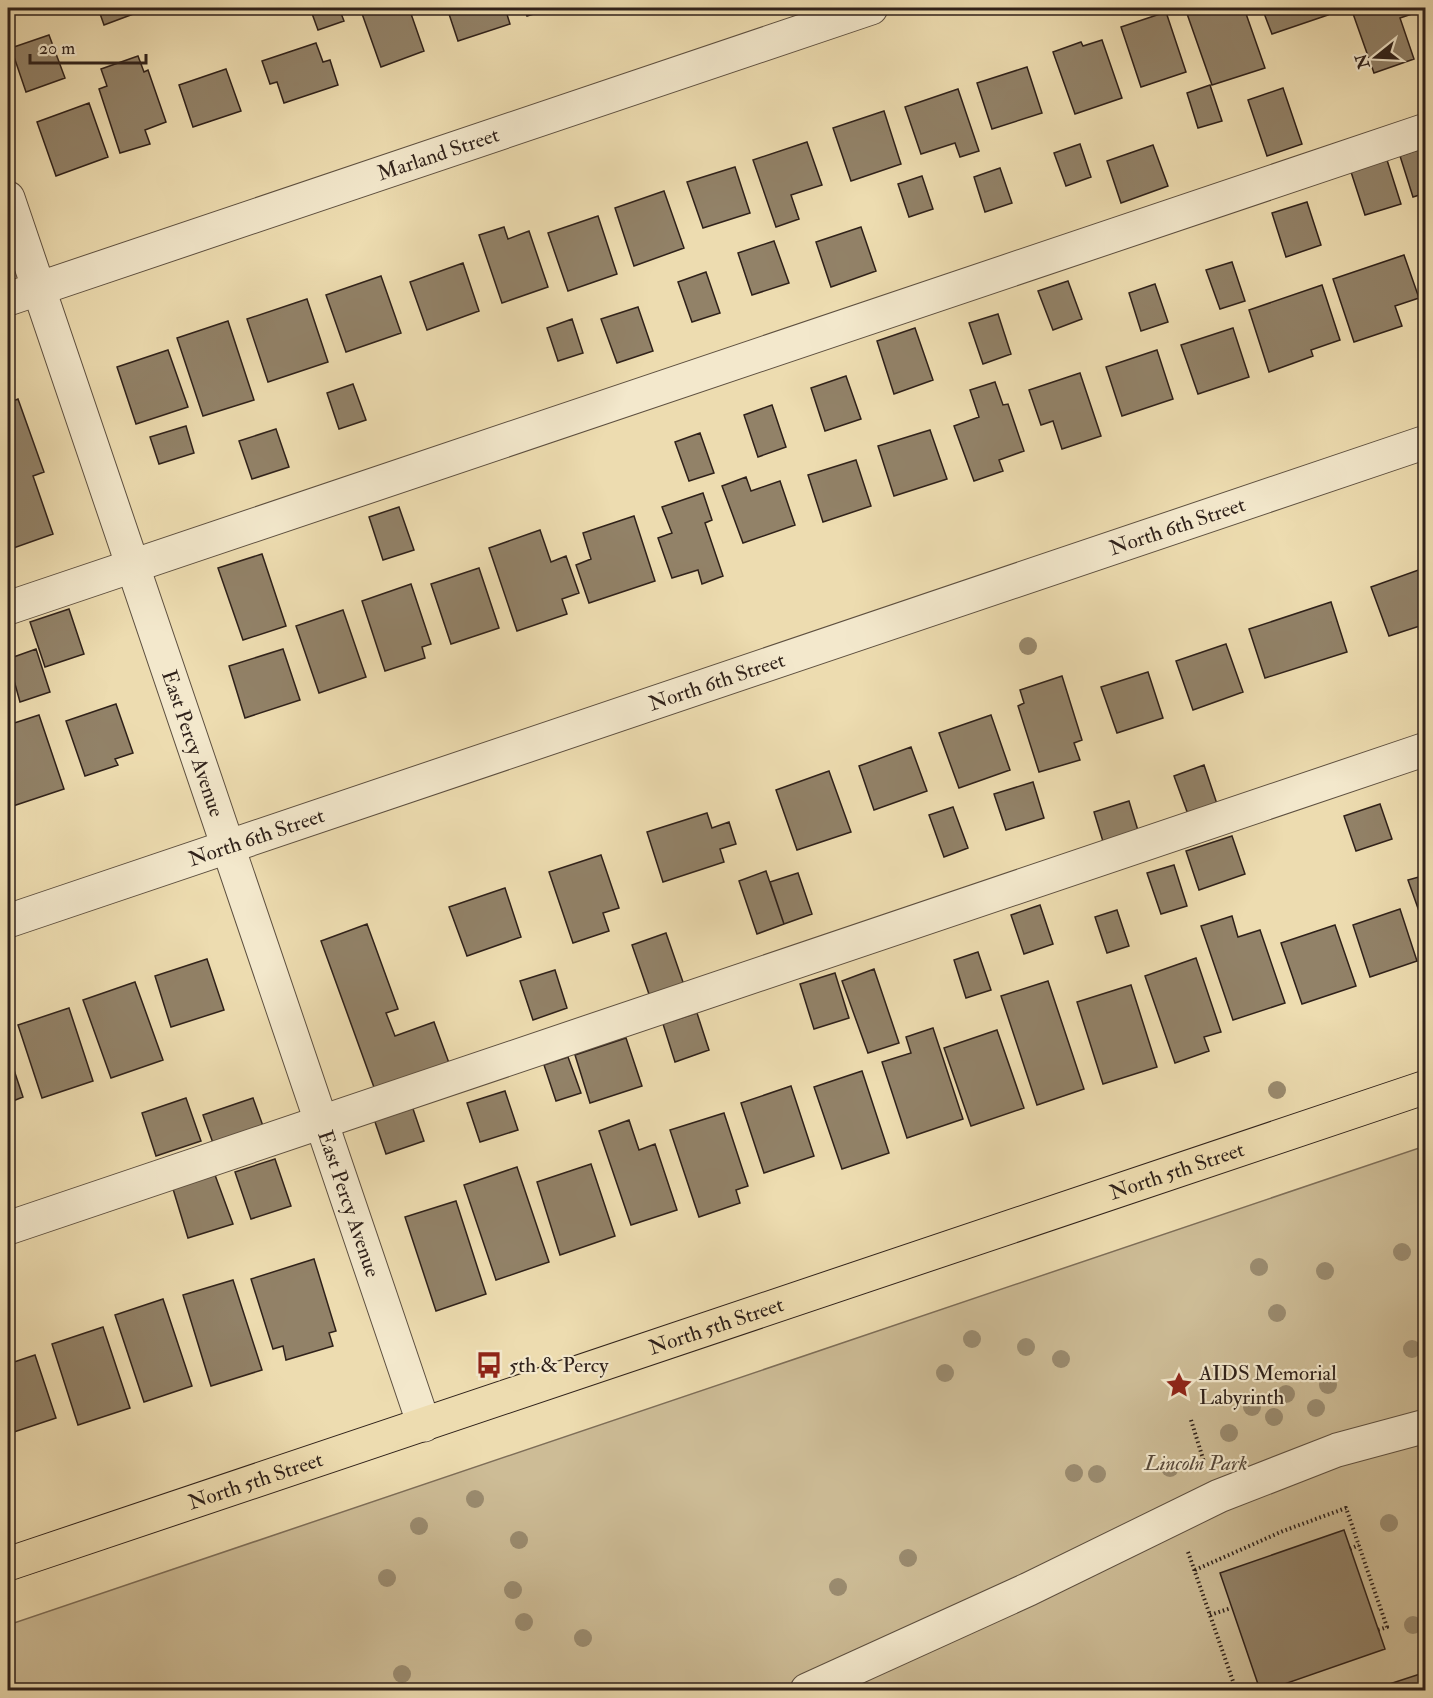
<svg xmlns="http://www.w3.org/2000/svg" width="1433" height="1698" font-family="'IM FELL Double Pica',serif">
<rect width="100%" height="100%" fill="#eddcb0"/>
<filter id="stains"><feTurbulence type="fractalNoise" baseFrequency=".00333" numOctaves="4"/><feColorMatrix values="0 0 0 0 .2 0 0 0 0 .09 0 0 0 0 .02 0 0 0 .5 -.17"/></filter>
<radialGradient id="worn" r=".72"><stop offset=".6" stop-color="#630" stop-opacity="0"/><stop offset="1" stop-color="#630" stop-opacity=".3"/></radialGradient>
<!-- green -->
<path fill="#cdbc96" stroke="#7e6e58" stroke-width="1.5" d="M 1425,1146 L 1425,1690 L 8,1690 L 8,1625 Z"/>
<!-- building -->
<path fill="#928268" stroke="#2f211a" stroke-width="1.5" d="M 98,8 L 134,8 L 136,13 L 104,25 Z
M 310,8 L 339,8 L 344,21 L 318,30 Z
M 360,8 L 409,8 L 424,51 L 381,67 Z
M 447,8 L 505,8 L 510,24 L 458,41 Z
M 524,8 L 553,8 L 527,16 Z
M 1185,8 L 1244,8 L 1265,68 L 1212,85 Z
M 1262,8 L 1326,8 L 1328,15 L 1272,34 Z
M 1351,8 L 1410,8 L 1412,14 L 1400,18 L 1414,59 L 1374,73 Z
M 1166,12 L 1186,72 L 1141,87 L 1121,27 Z
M 49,35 L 65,78 L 26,92 L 11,48 Z
M 1102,40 L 1122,98 L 1075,114 L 1053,52 L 1081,42 L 1083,46 Z
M 316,43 L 323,62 L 330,60 L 338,85 L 284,103 L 277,82 L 270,84 L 262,61 Z
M 138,56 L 144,72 L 148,70 L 166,122 L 145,130 L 150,144 L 120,153 L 99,89 L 107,86 L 101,69 Z
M 1027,67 L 1042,113 L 992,129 L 977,83 Z
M 226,69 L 241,111 L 193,127 L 179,85 Z
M 1210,85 L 1222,121 L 1198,128 L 1187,93 Z
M 1283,88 L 1302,144 L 1267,156 L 1248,100 Z
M 958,89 L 979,151 L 960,157 L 955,143 L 921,154 L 905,107 Z
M 89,103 L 108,157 L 56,176 L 37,122 Z
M 884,111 L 901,164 L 851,181 L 833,128 Z
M 807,142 L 822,185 L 791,195 L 799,219 L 776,227 L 753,160 Z
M 1080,144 L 1091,177 L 1066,186 L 1054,153 Z
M 1153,145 L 1168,186 L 1121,203 L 1107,161 Z
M 1426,147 L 1426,193 L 1413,197 L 1400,156 Z
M 1387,160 L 1401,204 L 1365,215 L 1351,172 Z
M 735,167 L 750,213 L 703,228 L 687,182 Z
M 1000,168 L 1012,203 L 985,212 L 974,177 Z
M 922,176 L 933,209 L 909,217 L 898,184 Z
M 664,191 L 684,248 L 634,266 L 615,208 Z
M 1307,202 L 1321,245 L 1286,257 L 1272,213 Z
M 598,216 L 617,274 L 568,291 L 548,233 Z
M 504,227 L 508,239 L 529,231 L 548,287 L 502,303 L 479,235 Z
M 861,227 L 876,271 L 831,287 L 816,242 Z
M 774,241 L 789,283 L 752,295 L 738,253 Z
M 1404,255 L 1419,298 L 1395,306 L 1402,326 L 1354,342 L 1333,279 Z
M 1232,262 L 1245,301 L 1220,309 L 1206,270 Z
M 463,263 L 479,311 L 427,330 L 410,282 Z
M 706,272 L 720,313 L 692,322 L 678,282 Z
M 381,276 L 401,333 L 346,352 L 326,295 Z
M 1068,281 L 1082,319 L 1053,330 L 1038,291 Z
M 1155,284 L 1168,322 L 1141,331 L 1129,293 Z
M 1322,285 L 1340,340 L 1311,350 L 1313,356 L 1269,372 L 1249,310 Z
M 307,299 L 328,362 L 268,382 L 247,319 Z
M 638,307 L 653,351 L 617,363 L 601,319 Z
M 998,314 L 1011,354 L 983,364 L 969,323 Z
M 572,319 L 583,353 L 558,361 L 547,328 Z
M 228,321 L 254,400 L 203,416 L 177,338 Z
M 915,328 L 933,380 L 894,394 L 877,341 Z
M 1233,328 L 1249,377 L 1198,394 L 1181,345 Z
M 168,350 L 188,407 L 136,424 L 117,367 Z
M 1157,350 L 1173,399 L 1122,416 L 1106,367 Z
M 1080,373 L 1101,436 L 1062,449 L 1053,421 L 1041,425 L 1029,390 Z
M 846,376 L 861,419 L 825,431 L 811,388 Z
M 995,382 L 1003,405 L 1008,404 L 1024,451 L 999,460 L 1003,471 L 974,481 L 954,426 L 979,417 L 970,390 Z
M 353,384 L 366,420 L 339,429 L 327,393 Z
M 18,399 L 44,472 L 33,476 L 53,534 L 8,550 L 8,403 Z
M 772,405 L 786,447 L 758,457 L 744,415 Z
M 186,426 L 194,453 L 159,464 L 150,437 Z
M 276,429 L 289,467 L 252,479 L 239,441 Z
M 930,430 L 947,479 L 894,496 L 878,446 Z
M 700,433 L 714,473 L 689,481 L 675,442 Z
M 856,460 L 871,506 L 823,522 L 808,475 Z
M 746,477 L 751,491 L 780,481 L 795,525 L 743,543 L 722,486 Z
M 703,493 L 712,520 L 705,523 L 723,576 L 702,584 L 698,570 L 672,578 L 658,538 L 672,533 L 662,507 Z
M 399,507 L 414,550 L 383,560 L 369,517 Z
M 634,516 L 655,581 L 589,603 L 576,565 L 591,559 L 583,533 Z
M 540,530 L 551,562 L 566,556 L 579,593 L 562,599 L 567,614 L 517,631 L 489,548 Z
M 262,554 L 286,626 L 243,640 L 218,568 Z
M 479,568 L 499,628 L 451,644 L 431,584 Z
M 1424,568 L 1426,624 L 1389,636 L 1371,587 Z
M 411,584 L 431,644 L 422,647 L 425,658 L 385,671 L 362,601 Z
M 1331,602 L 1347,652 L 1265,678 L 1249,629 Z
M 69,609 L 84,654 L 45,667 L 30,622 Z
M 343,610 L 366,677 L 319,693 L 296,626 Z
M 1226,644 L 1243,692 L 1193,710 L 1176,661 Z
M 36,649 L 50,692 L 20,702 L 8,659 Z
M 283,649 L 300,700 L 245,718 L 229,666 Z
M 1148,672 L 1163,718 L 1117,733 L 1101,687 Z
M 1062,676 L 1082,740 L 1074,743 L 1080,760 L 1039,772 L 1018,706 L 1024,703 L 1020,690 Z
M 116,704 L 133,753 L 115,759 L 118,765 L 85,776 L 66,721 Z
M 39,715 L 64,789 L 13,806 L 8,790 L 8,725 Z
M 991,715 L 1010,770 L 959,788 L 939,733 Z
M 911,747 L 927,791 L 874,810 L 859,766 Z
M 1204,765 L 1218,807 L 1189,817 L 1174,776 Z
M 829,771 L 851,832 L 797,850 L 776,790 Z
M 1033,782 L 1044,818 L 1006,830 L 994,794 Z
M 1129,801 L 1140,837 L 1105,848 L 1094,812 Z
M 1380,804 L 1392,839 L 1356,851 L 1344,816 Z
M 953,807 L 968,848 L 944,857 L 929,815 Z
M 707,813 L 712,828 L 729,822 L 736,844 L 720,849 L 724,862 L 663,882 L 647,832 Z
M 1232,836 L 1245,874 L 1199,890 L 1186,851 Z
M 601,855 L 619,908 L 603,913 L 609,931 L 573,943 L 549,872 Z
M 1174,865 L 1187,906 L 1161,914 L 1147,873 Z
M 766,871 L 784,924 L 757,934 L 739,881 Z
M 798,873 L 812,914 L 784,924 L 770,882 Z
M 1426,875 L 1426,931 L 1408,880 Z
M 505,888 L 521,937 L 467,956 L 449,907 Z
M 1040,905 L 1053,944 L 1024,954 L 1011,915 Z
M 1400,909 L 1417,961 L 1370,977 L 1353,925 Z
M 1117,910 L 1129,946 L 1107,953 L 1095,917 Z
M 1232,916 L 1238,937 L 1260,930 L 1285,1003 L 1233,1020 L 1201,926 Z
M 367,924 L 398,1009 L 386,1013 L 395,1036 L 434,1022 L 449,1063 L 375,1090 L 321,941 Z
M 1335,925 L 1356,986 L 1302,1004 L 1281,943 Z
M 666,933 L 684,985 L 650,997 L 632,945 Z
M 978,952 L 991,990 L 966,998 L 954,960 Z
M 1196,958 L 1221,1032 L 1204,1037 L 1209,1051 L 1175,1063 L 1145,976 Z
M 207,959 L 224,1010 L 171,1027 L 155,976 Z
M 874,969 L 899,1043 L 868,1053 L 842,981 Z
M 555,970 L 567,1008 L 533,1020 L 520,981 Z
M 835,973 L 849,1018 L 814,1029 L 800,984 Z
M 1048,981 L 1084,1089 L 1037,1105 L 1001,996 Z
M 135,982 L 163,1060 L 111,1078 L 83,1000 Z
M 1131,985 L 1157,1067 L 1103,1084 L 1077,1002 Z
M 69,1008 L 93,1081 L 42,1098 L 18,1025 Z
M 697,1013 L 709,1050 L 675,1062 L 663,1024 Z
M 933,1028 L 963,1119 L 907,1138 L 882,1062 L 911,1053 L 906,1037 Z
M 997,1030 L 1024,1108 L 971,1126 L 944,1048 Z
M 626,1038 L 642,1086 L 590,1103 L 575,1055 Z
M 8,1052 L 23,1097 L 8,1103 Z
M 568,1057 L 581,1093 L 556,1101 L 544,1065 Z
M 862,1071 L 889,1153 L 842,1169 L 814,1087 Z
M 791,1086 L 814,1156 L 764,1173 L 741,1103 Z
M 505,1091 L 518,1130 L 480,1142 L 467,1103 Z
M 186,1098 L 201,1141 L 156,1156 L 142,1113 Z
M 253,1098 L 263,1126 L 213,1143 L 203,1115 Z
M 412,1106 L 424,1141 L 386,1154 L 374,1119 Z
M 724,1113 L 748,1186 L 736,1190 L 740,1203 L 699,1217 L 670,1130 Z
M 629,1120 L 639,1150 L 655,1144 L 677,1210 L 631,1225 L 599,1131 Z
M 275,1159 L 291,1206 L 251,1219 L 235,1172 Z
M 591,1164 L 615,1236 L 560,1255 L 537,1182 Z
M 517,1167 L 549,1262 L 496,1280 L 464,1185 Z
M 215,1175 L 233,1224 L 188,1238 L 173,1189 Z
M 456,1201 L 486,1294 L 436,1311 L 405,1217 Z
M 314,1259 L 336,1331 L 329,1333 L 333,1346 L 286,1360 L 283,1346 L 273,1349 L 251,1279 Z
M 233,1280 L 262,1370 L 211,1386 L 183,1295 Z
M 163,1299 L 192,1386 L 144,1402 L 115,1315 Z
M 103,1327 L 130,1408 L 78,1425 L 52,1344 Z
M 35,1355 L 56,1418 L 8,1434 L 8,1364 Z
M 1344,1530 L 1385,1649 L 1267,1690 L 1260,1690 L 1220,1573 Z
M 1426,1672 L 1426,1690 L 1371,1690 Z"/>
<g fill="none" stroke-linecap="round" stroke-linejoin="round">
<defs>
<g id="minor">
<path id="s1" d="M 8,198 L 424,1425"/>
<path id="s2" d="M 8,299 L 871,8"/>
<path d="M 8,608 L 1426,130"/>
<path id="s3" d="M 8,921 L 1426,442"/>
<path d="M 8,1228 L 1426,749"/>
<path d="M 807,1690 L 1029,1589 L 1219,1496 L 1337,1450 L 1426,1426"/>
</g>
<g id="major">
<path id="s4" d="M 8,1564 L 1426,1087"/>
</g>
</defs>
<!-- minor casing -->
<use href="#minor" stroke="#5e5040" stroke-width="35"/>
<!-- major casing -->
<use href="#major" stroke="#2f211a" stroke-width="35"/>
<!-- path -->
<path stroke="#2f211a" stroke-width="4" stroke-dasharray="1.5 3" stroke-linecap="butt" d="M 1191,1420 L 1204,1462
M 1350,1549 L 1359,1545
M 1188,1552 L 1236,1690
M 1195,1570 L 1283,1531 L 1346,1508 L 1387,1627 L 1378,1630
M 1210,1615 L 1231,1608"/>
<!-- minor -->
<use href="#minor" stroke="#f3e8cc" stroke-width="33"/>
<!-- major -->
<use href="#major" stroke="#eddcb0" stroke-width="33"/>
</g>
<!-- trees -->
<g fill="#9a8b6f">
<circle cx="1028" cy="646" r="9"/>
<circle cx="1277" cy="1090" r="9"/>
<circle cx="1402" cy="1252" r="9"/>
<circle cx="1259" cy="1267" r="9"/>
<circle cx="1325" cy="1271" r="9"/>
<circle cx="1277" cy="1313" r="9"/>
<circle cx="972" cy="1339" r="9"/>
<circle cx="1026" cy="1347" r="9"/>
<circle cx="1412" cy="1349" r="9"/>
<circle cx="1061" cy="1359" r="9"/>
<circle cx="945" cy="1373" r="9"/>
<circle cx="1328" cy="1385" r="9"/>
<circle cx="1286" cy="1394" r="9"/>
<circle cx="1252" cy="1407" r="9"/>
<circle cx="1316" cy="1408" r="9"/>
<circle cx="1274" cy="1417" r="9"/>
<circle cx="1229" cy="1433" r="9"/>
<circle cx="1170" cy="1468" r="9"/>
<circle cx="1074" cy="1473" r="9"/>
<circle cx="1097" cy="1474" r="9"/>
<circle cx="475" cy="1499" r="9"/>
<circle cx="1389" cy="1523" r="9"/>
<circle cx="419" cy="1526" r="9"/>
<circle cx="519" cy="1540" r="9"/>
<circle cx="908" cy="1558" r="9"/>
<circle cx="387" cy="1578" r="9"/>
<circle cx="838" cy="1587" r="9"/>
<circle cx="513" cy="1590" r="9"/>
<circle cx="524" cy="1622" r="9"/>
<circle cx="1413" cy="1625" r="9"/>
<circle cx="583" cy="1638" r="9"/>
<circle cx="402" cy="1674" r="9"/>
</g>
<!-- icons -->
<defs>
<symbol id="bus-bare" viewBox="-9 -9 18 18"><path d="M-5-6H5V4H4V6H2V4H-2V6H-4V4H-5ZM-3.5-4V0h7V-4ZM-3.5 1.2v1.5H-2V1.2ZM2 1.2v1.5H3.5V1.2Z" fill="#8f2418" stroke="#f3e8cc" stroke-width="2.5" paint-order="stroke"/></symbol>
<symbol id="sight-bare" viewBox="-9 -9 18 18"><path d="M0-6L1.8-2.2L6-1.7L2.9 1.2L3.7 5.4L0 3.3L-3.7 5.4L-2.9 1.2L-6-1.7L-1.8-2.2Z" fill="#8f2418" stroke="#f3e8cc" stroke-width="2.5" paint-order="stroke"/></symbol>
</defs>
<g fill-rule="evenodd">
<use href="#bus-bare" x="470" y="1346" width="38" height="38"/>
<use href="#sight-bare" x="1160" y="1366" width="38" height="38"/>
</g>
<g text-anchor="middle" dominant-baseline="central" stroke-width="4.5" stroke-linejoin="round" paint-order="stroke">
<!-- street labels -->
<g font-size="21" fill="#2f211a" stroke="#f3e8cc">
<text stroke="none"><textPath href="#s2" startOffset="454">Marland Street</textPath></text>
<text stroke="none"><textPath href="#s3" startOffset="1234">North 6th Street</textPath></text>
<text stroke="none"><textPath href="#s3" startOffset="748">North 6th Street</textPath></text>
<text stroke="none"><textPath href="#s1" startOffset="576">East Percy Avenue</textPath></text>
<text stroke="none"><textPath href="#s3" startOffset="262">North 6th Street</textPath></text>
<text stroke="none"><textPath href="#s4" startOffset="1233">North 5th Street</textPath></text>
<text stroke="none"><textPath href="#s1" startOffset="1062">East Percy Avenue</textPath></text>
<text stroke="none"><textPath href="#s4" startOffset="747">North 5th Street</textPath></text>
<text stroke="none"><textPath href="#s4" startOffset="261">North 5th Street</textPath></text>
</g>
<!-- poi labels -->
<g font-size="21" fill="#2f211a" stroke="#f3e8cc" text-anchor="start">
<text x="509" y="1365">5th &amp; Percy</text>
<text x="1199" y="1373">AIDS Memorial<tspan x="1199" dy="24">Labyrinth</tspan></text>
</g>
<!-- park labels -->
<g font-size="21" font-style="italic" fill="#564839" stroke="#f3e8cc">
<text x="1196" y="1463">Lincoln Park</text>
</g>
</g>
<!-- margin -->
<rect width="1433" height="1698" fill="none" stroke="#eddcb0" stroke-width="30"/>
<rect x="9" y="9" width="1415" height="1680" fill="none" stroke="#2f211a" stroke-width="3"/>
<rect x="15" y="15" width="1403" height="1668" fill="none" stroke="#2f211a" stroke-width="1.5"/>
<!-- north arrow -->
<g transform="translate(1376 57) rotate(252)" stroke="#f3e8cc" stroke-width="4.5" paint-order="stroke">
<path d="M0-4.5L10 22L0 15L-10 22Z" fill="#2f211a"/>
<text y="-9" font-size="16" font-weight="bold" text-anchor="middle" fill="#2f211a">N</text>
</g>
<!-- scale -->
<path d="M30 54v9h116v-9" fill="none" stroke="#2f211a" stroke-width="3"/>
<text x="39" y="54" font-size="18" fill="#2f211a" stroke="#f3e8cc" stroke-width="4.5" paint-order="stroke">20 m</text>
<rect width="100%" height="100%" filter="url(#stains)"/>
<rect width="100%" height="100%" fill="url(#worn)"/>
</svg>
